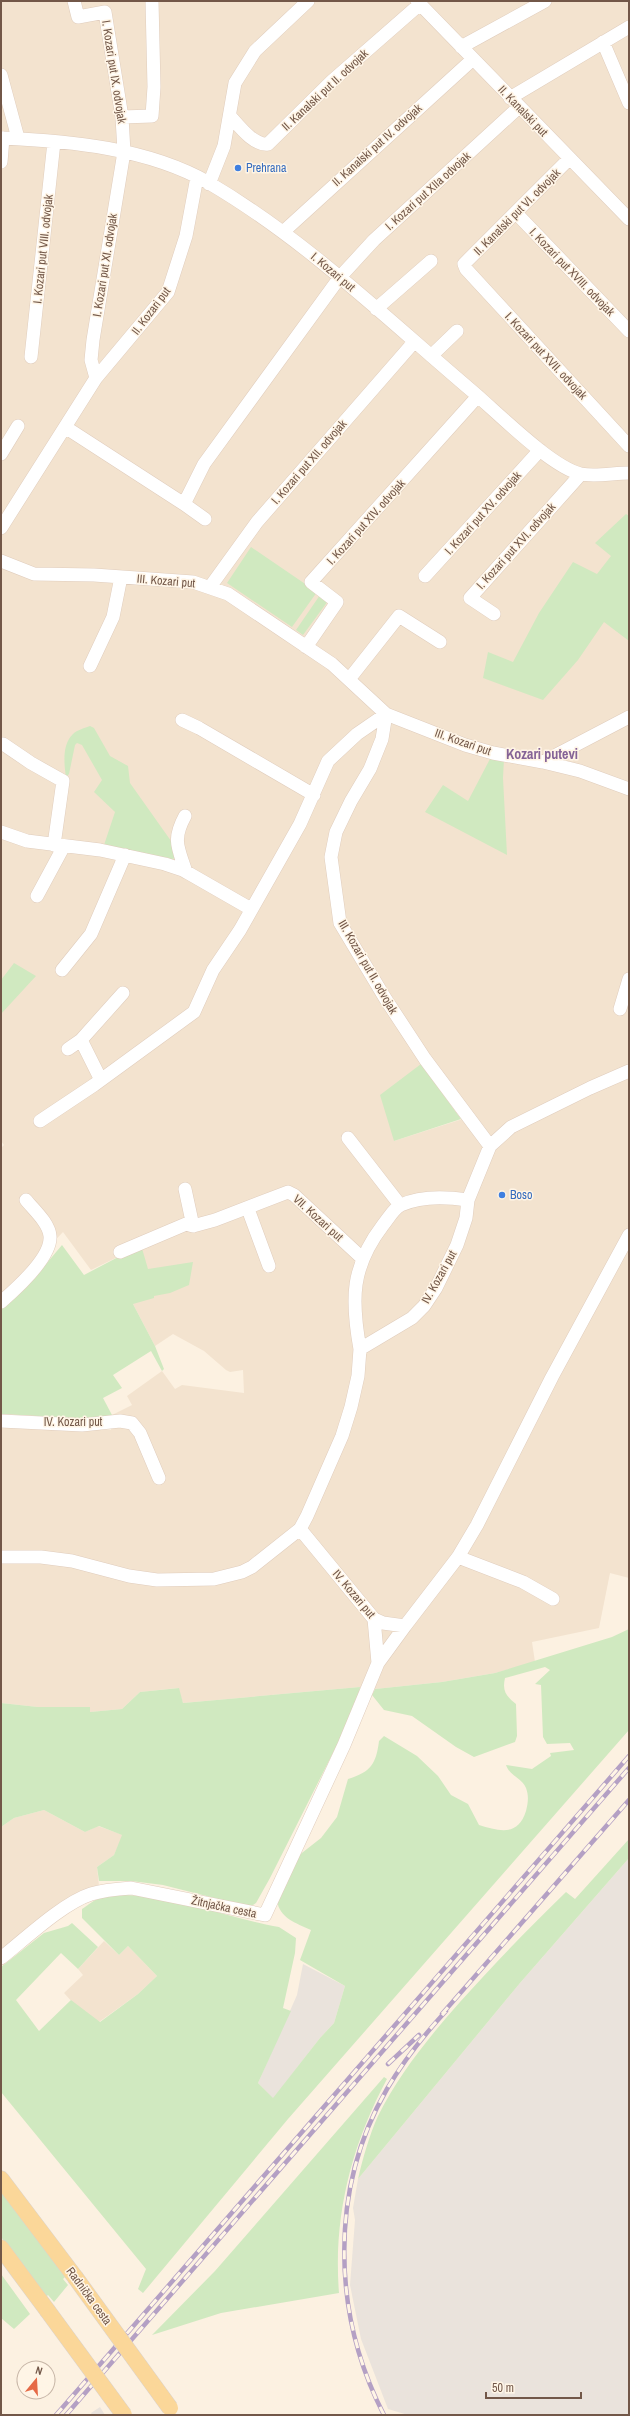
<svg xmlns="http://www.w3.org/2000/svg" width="630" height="2416" font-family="'Archivo Narrow',sans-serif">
<rect width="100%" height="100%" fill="#fcf1e1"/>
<!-- residential -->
<path fill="#f3e3cf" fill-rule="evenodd" d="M 1,1 L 629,1 L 629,1578 L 610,1573 L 599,1628 L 532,1642 L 535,1662 L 495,1673 L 442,1682 L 375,1689 L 360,1687 L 183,1703 L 178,1688 L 140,1692 L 122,1709 L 90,1712 L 90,1707 L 38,1707 L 1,1703 L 1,1421 L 11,1426 L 111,1430 L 112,1415 L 132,1405 L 127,1396 L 162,1371 L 175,1389 L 182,1385 L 244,1393 L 243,1370 L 230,1372 L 226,1370 L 204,1351 L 173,1334 L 155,1346 L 133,1304 L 138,1247 L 91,1270 L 63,1232 L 1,1297 L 1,1148 L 4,1145 L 1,1141 ZM 430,1057 L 456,1089 L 472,1116 L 394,1141 Z
M 44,1810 L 85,1832 L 98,1826 L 123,1835 L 114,1855 L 97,1867 L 99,1886 L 1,1953 L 1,1827 L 14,1818 Z
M 104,1941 L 119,1955 L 128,1946 L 157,1976 L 138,1994 L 99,2022 L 74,2004 L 64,1993 L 83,1975 L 78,1969 Z"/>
<!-- industrial -->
<path fill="#eae3dc" d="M 629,1858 L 629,2415 L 408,2415 L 388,2409 L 361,2339 L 350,2285 L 355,2220 L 353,2208 L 358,2179 L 520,1983 Z
M 303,1964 L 345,1986 L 334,2023 L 320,2038 L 273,2099 L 258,2083 L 297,1995 Z
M 100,2407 L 105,2415 L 92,2415 L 91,2413 Z"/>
<!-- green -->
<path fill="#d0e9c0" d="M 626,514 L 629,516 L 629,641 L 604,622 L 578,660 L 543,700 L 483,678 L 488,652 L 513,662 L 539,613 L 573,562 L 597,574 L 611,556 L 595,543 Z
M 251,547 L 317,592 L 292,627 L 227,583 Z
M 320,595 L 328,601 L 303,635 L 296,630 Z
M 90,726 L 94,728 L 110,756 L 128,766 L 130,783 L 176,848 L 176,858 L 168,860 L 104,845 L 115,812 L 94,792 L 102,780 L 82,745 L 77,743 L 75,745 L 69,774 L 66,777 C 64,764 62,744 73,734 C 77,730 85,728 90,726 Z
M 491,757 L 504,759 L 503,778 L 507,855 L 425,812 L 443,785 L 468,801 Z
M 14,963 L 36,976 L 1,1014 L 1,980 Z
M 421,1064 L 461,1119 L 394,1141 L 380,1095 Z
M 62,1245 L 84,1275 L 141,1245 L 148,1269 L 193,1262 L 189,1285 L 170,1293 L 154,1296 L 154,1298 L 133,1304 L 155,1346 L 164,1369 L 162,1371 L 151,1351 L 113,1375 L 122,1388 L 103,1398 L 112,1415 L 92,1419 L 1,1414 L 1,1309 L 41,1270 Z
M 629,1629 L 629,1730 L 288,2119 L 143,2293 L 138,2289 L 146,2269 L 1,2092 L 1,1967 L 44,1933 L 68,1926 L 72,1923 L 98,1947 L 78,1969 L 61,1953 L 16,2000 L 39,2031 L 71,2000 L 100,2022 L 138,1994 L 157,1976 L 128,1946 L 119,1955 L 82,1918 L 82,1909 C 88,1905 95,1899 103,1897 C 149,1887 230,1919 279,1927 L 296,1938 L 295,1953 L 283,2008 L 291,2011 L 258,2083 L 273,2098 L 320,2038 L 334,2023 L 345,1986 L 300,1960 L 311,1930 C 296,1923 279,1918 277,1900 L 298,1856 L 321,1838 L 337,1817 L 348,1779 C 371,1772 376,1764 379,1741 L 384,1736 L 417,1756 L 438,1776 L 451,1795 L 468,1804 L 479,1825 C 499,1831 518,1837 526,1811 C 528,1803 529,1796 526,1788 C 522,1778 509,1775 506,1765 L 532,1769 L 551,1756 L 550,1753 L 574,1750 L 570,1743 L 547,1744 L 543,1737 L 541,1685 L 535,1684 L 550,1670 L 545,1667 L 505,1678 C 502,1691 506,1696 516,1704 L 517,1736 L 515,1742 L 474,1757 L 456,1747 L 412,1716 L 384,1710 L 372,1695 L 375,1689 L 442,1682 L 495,1673 L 612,1637 Z
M 360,1687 L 359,1696 L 348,1723 L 270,1878 L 256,1903 L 250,1907 L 163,1885 L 131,1881 L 99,1881 L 97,1867 L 114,1855 L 122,1835 L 99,1826 L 85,1832 L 44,1810 L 14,1818 L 1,1827 L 1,1703 L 38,1707 L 90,1707 L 90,1712 L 122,1709 L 140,1692 L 179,1688 L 183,1703 Z
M 629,1839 L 629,1858 L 520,1983 L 358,2179 C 363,2158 369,2136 378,2116 C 399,2074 429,2037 460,2002 C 494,1964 529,1928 566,1892 L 575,1899 Z
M 384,2077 L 387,2079 C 351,2146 333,2217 339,2293 L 221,2313 L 152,2335 L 215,2271 Z
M 1,2188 L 66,2276 L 63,2279 L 68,2285 L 54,2302 L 48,2295 L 46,2297 L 1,2237 Z
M 1,2274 L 30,2314 L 14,2329 L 1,2318 Z"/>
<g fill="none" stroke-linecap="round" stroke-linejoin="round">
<defs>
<path id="minor" d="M 74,1 L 78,17 L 105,12 L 122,117 L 124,152 L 93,340 L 91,360 L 96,378
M 417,1 L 629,219
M 603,42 L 629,103
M 461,47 L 545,1
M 1,75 L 18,138
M 510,98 L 629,27
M 230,116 C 239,126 254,146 268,144 L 332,81 L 420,4
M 122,117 L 152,116 L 154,87 L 152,1
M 1,138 C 70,141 148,148 209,183 C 306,240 387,319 472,391 C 498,413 551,467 581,474 C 595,477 614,473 629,473
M 569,159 L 464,264 L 466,269 L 629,446
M 1,162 L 3,138
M 209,184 L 224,146 L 235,83 L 255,51 L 308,1
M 516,213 L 629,331
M 283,232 L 473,59
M 376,309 L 431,261
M 431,356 L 457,331
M 31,357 L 54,142
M 65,427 L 184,504
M 1,454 L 18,426
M 205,519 L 184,504 L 204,464 L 340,277 L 374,240 L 519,107
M 1,528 L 96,378 L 168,292 L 186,236 L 197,177
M 1,561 L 34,574 L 94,575 L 193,582 L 228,594 L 332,664 L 386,714 L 465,745 L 493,753 L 543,762 L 629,717
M 425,576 L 540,450
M 210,587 L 257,522 L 414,342
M 494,614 L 470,598 L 581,474
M 306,647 L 337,602 L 311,582 L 478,396
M 90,666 L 113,617 L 121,577
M 350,678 L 399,616 L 440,642
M 386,714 L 382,739 L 370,769 L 351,801 L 336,832 L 331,857 L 340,923 L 385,998 L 425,1059 L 490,1146
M 182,720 L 199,728 L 314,795
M 3,744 L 31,763 L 63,781 L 54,845
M 543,762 L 580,771 L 629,789
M 185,816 C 172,840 178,847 186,872
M 1,832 L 27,841 L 100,850 L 165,864 L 183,870 L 251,909
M 37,896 L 64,846
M 62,970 L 91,934 L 125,855
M 620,1009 L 629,979
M 81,1040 L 101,1080
M 68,1049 L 81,1040 L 123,993
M 40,1121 L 94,1085 L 194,1012 L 213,970 L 240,930 L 300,824 L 328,761 L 357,734 L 386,714
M 348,1138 L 400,1205
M 185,1189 L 193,1226 L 215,1220 L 288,1192 L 294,1195 L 362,1258
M 248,1209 L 269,1266
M 120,1252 L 186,1224 L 193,1226
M 1,1302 C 16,1289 52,1257 50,1236 C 49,1223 34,1210 26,1200
M 360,1349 C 351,1299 351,1267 383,1225 C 388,1219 394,1208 401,1205 C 420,1196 448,1197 468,1200
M 1,1421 L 82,1425 L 120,1421 L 132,1423 L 140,1433 L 159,1478
M 300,1529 L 374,1619 L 383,1623 L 405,1626 L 458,1557 L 477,1525 L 552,1377 L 629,1235
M 1,1557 L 41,1557 L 72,1561 L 129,1576 L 157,1580 L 214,1579 L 242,1572 L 252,1567 L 300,1529 L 307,1516 L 342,1436 L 351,1407 L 358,1376 L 360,1349 L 412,1318 L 424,1306 L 436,1288 L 457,1245 L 466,1218 L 468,1200 L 490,1146 L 511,1127 L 590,1088 L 629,1071
M 458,1557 L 523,1582 L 553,1599
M 374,1619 L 378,1663 L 405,1626
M 1,1958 C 25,1939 63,1903 91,1894 C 104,1890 117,1889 131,1888 L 265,1915 L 344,1745 L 378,1663"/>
<path id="major" d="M 1,2179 L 75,2277
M 1,2248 L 47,2310"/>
</defs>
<!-- minor casing -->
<use href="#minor" stroke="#e0cdbd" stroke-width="14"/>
<!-- major casing -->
<use href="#major" stroke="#dad3cf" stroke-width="17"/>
<!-- minor -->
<use href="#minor" stroke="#fff" stroke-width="13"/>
<!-- major -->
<use href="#major" stroke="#fbd799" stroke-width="16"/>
<defs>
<path id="rail" d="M 442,2014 L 629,1800
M 388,2064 L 419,2035
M 56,2415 L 629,1756
M 66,2415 L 629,1768
M 384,2415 C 332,2314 329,2189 387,2089 C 404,2060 424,2035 446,2011"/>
</defs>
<!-- rail casing -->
<use href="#rail" stroke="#b4a0c4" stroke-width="4.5"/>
<!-- rail -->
<use href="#rail" stroke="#fff5e6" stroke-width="3" stroke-dasharray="9" stroke-linecap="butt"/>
<defs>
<path id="major-bridge" d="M 75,2277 L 170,2408
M 47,2310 L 124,2415"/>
</defs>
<!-- major-bridge casing -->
<use href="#major-bridge" stroke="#dad3cf" stroke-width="17" stroke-linecap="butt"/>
<!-- major-bridge -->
<use href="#major-bridge" stroke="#fbd799" stroke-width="16"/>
</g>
<!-- markers -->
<g fill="#3f7fe0" stroke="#fff5e6" stroke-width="1.5">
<circle cx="238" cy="168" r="4"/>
<circle cx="502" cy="1195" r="4"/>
</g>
<g text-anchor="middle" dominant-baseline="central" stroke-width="3" stroke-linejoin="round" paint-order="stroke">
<!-- street labels -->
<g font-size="12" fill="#725748" stroke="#fff5e6">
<text transform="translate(114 72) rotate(81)">I. Kozari put IX. odvojak</text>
<text transform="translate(325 90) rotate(-43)">II. Kanalski put II. odvojak</text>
<text transform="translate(523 111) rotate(46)">II. Kanalski put</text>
<text transform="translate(377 145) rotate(-42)">II. Kanalski put IV. odvojak</text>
<text transform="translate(428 191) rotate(-42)">I. Kozari put XIIa odvojak</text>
<text transform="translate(517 212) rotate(-45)">II. Kanalski put VI. odvojak</text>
<text transform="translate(43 249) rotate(-84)">I. Kozari put VIII. odvojak</text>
<text transform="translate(105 265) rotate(-81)">I. Kozari put XI. odvojak</text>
<text transform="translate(333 272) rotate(40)">I. Kozari put</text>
<text transform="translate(572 272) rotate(46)">I. Kozari put XVIII. odvojak</text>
<text transform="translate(151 311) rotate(-53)">II. Kozari put</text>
<text transform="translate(546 356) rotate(47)">I. Kozari put XVII. odvojak</text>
<text transform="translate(309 462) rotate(-49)">I. Kozari put XII. odvojak</text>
<text transform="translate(483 513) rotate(-48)">I. Kozari put XV. odvojak</text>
<text transform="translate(366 522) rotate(-48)">I. Kozari put XIV. odvojak</text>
<text transform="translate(516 546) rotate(-48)">I. Kozari put XVI. odvojak</text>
<text transform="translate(166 581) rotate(5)">III. Kozari put</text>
<text transform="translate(463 742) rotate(19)">III. Kozari put</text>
<text transform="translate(368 967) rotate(60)">III. Kozari put II. odvojak</text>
<text transform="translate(318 1218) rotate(42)">VII. Kozari put</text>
<text transform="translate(439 1277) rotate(-61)">IV. Kozari put</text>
<text x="73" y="1422">IV. Kozari put</text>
<text transform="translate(354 1594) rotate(50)">IV. Kozari put</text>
<text transform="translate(224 1907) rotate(12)">Žitnjačka cesta</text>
<text transform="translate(89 2296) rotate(54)">Radnička cesta</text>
</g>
<!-- shop labels -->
<g font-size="12" fill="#366cbe" stroke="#fff5e6" text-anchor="start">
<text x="246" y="168">Prehrana</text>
<text x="510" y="1195">Boso</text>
</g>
<!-- quarter labels -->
<g font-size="14" font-weight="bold" fill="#856396" stroke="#fff5e6">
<text x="542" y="754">Kozari putevi</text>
</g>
</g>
<!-- border -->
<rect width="630" height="2416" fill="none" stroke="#725748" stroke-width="4"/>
<!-- north arrow -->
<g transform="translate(36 2380) rotate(18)"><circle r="19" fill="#fff5e6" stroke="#c7b6a7"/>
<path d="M0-3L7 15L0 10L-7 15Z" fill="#e66a46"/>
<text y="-6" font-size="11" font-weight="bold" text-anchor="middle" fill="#725748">N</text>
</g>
<!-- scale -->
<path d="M486 2392v6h95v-6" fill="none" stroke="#725748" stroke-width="2"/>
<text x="492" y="2392" font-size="12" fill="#725748" stroke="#fff5e6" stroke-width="3" paint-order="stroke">50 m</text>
</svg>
